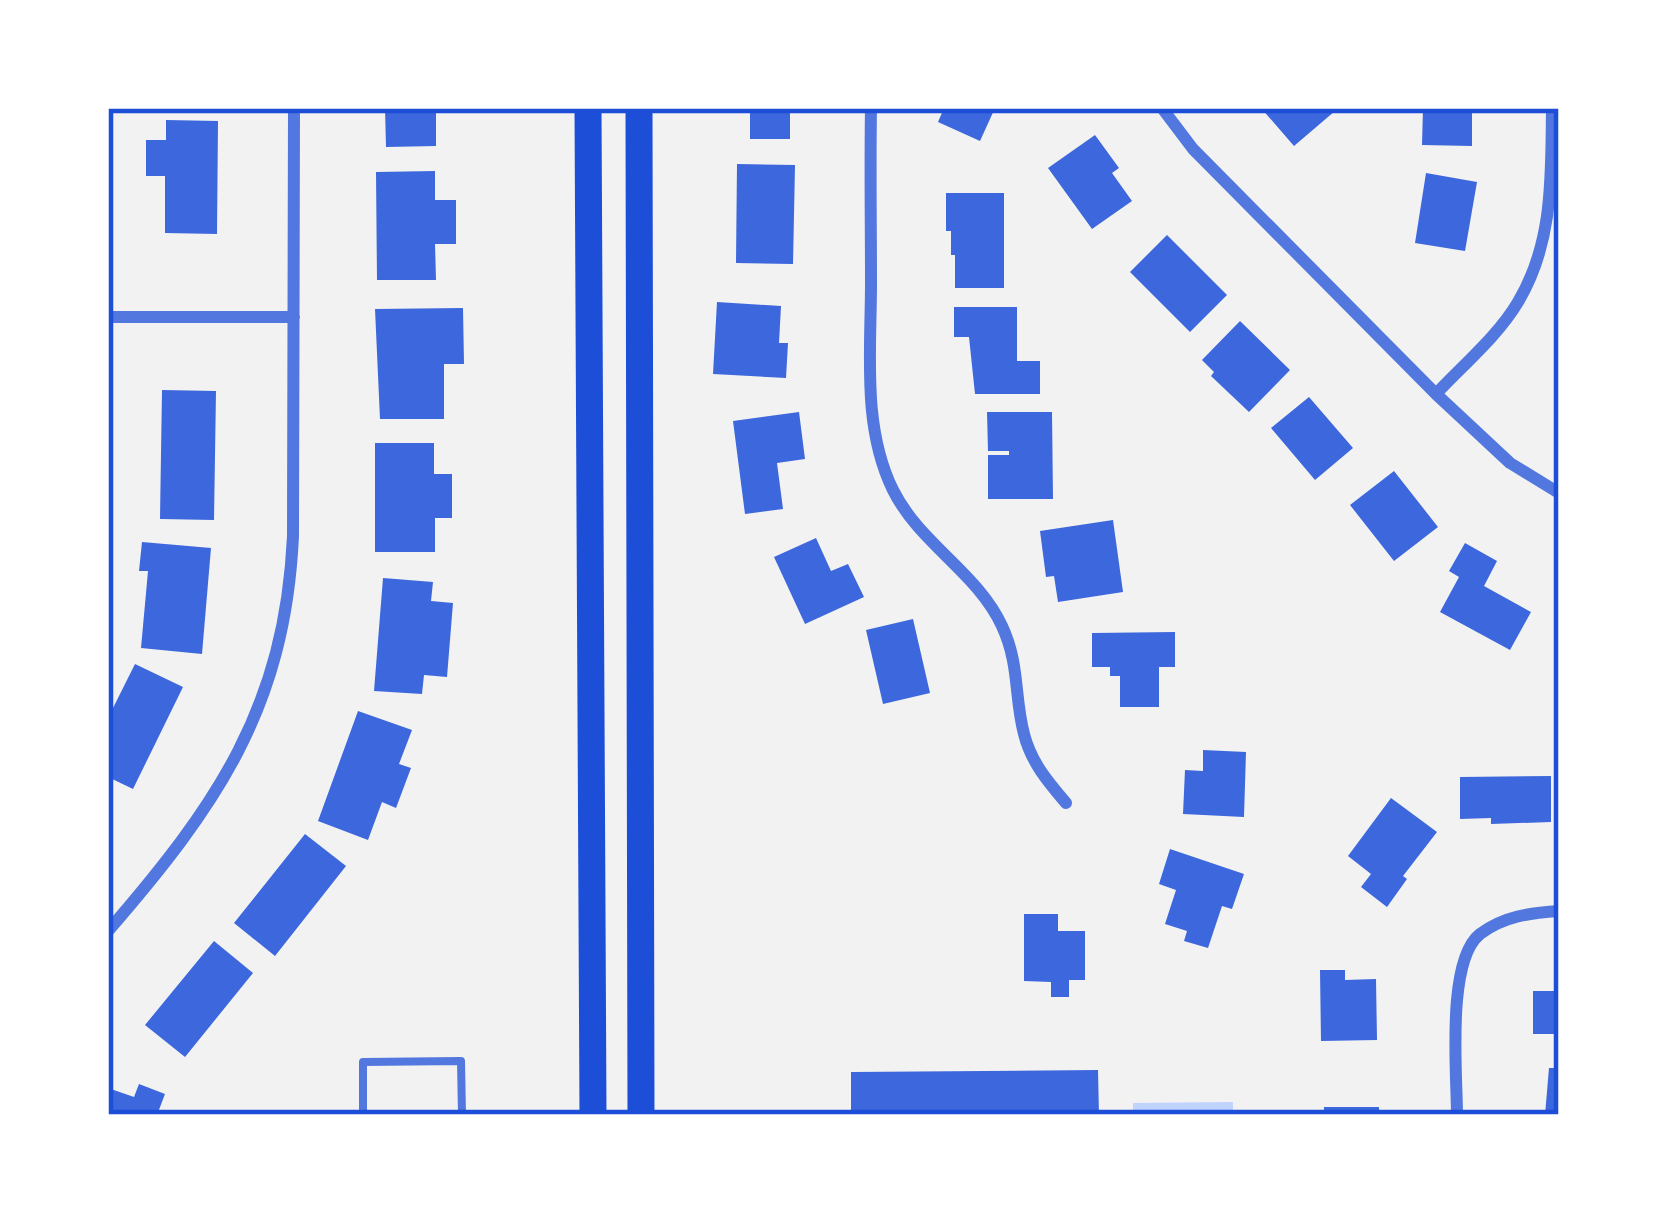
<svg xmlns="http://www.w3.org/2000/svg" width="1667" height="1223" font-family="'Roboto Serif',serif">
<rect width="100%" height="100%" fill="#f2f2f2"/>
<!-- water -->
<path fill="#bfd3fe" d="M 1233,1102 L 1233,1115 L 1133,1115 L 1133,1103 Z"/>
<!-- building -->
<path fill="#3d67dc" d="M 385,108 L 436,108 L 436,146 L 386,147 Z
M 750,108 L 790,108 L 790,139 L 750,139 Z
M 944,108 L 995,108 L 980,141 L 938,122 Z
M 1261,108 L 1333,108 L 1335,111 L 1294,146 Z
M 1423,108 L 1472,108 L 1472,146 L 1422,145 Z
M 166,120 L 218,121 L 217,234 L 165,233 L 165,176 L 146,176 L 146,140 L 166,140 Z
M 1095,135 L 1119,168 L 1112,173 L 1132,201 L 1092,229 L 1048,168 Z
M 737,164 L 795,165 L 793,264 L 736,263 Z
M 435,171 L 435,200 L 456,200 L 456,244 L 435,244 L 436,280 L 377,280 L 376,172 Z
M 1426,173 L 1477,182 L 1465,251 L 1415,243 Z
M 946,193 L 1004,193 L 1004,288 L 955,288 L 955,255 L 951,255 L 951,231 L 946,231 Z
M 1167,235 L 1227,295 L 1190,332 L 1130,272 Z
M 717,302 L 781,306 L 779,343 L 788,343 L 786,378 L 713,374 Z
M 954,307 L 1017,307 L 1017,361 L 1040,361 L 1040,394 L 975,394 L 969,337 L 954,337 Z
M 463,308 L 464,364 L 444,364 L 444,419 L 380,419 L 375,309 Z
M 1240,321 L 1290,370 L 1249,412 L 1211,376 L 1214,372 L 1202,360 Z
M 162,390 L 216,391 L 214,520 L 160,519 Z
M 1309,397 L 1353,448 L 1315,480 L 1271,428 Z
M 799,412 L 805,459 L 777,463 L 783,509 L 745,514 L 733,421 Z
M 987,412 L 1052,412 L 1053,499 L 988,499 L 988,455 L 1009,455 L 1009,451 L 988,451 Z
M 375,443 L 434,443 L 434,474 L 452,474 L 452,518 L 435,518 L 435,552 L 375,552 Z
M 1394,471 L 1438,527 L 1394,561 L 1350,505 Z
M 1113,520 L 1123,592 L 1058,602 L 1054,576 L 1046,577 L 1040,531 Z
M 816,538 L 831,571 L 848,564 L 864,597 L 805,624 L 774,557 Z
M 142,542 L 211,548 L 202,654 L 141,648 L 148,571 L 139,571 Z
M 1465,543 L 1497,561 L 1484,586 L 1531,612 L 1510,650 L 1440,612 L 1459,577 L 1449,571 Z
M 383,578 L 433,582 L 431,601 L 453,603 L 447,677 L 424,675 L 422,694 L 374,691 Z
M 913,619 L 930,693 L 883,704 L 866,630 Z
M 1175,632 L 1175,667 L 1159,667 L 1159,707 L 1120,707 L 1120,676 L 1110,676 L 1110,667 L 1092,667 L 1092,633 Z
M 135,664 L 183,687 L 133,789 L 108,777 L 108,718 Z
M 358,711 L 412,730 L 399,764 L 411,768 L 396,808 L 382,802 L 368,840 L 318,821 Z
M 1203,750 L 1246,752 L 1244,817 L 1183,814 L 1185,770 L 1203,771 Z
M 1551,776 L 1551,822 L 1491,824 L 1491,818 L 1460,819 L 1460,777 Z
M 1391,798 L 1437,832 L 1403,876 L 1407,879 L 1387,907 L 1361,887 L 1371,874 L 1348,856 Z
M 305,834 L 346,866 L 275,956 L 234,923 Z
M 1170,849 L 1244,874 L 1232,909 L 1222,906 L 1208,948 L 1184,941 L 1187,931 L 1165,924 L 1176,890 L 1159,884 Z
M 1024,914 L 1058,914 L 1058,931 L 1085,931 L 1085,980 L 1069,980 L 1069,997 L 1051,997 L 1051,982 L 1024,981 Z
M 214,941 L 253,973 L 185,1057 L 145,1025 Z
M 1320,970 L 1345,970 L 1345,980 L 1376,979 L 1377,1040 L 1321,1041 Z
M 1533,991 L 1559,991 L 1559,1034 L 1533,1034 Z
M 1549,1068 L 1559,1068 L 1559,1115 L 1545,1115 Z
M 1098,1070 L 1099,1115 L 851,1115 L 851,1072 Z
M 139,1084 L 165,1094 L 157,1115 L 108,1115 L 108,1088 L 134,1097 Z
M 1324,1107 L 1379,1107 L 1379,1115 L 1324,1115 Z"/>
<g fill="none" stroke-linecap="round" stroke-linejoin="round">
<!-- service -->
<path stroke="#5277de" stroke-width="8" d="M 363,1115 L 363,1062 L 461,1061 L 462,1115"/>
<!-- minor -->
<path stroke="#5277de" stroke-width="12" d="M 871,108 C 870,166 871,225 871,283 C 871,352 862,427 893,490 C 919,543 978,573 1002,626 C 1020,665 1014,696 1024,734 C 1031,762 1048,782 1066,803
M 1162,108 L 1193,149 L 1436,394 L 1510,463 L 1559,493
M 108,317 L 294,317
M 1436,394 C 1463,365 1498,336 1518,302 C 1554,242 1551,175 1552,108
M 108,931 C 217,805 285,708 293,536 L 294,108
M 1457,1115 C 1457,1074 1446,961 1480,934 C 1504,916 1530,913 1559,911"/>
<!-- primary -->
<path stroke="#1d4ed8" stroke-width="27" d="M 588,108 L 593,1115
M 639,108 L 641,1115"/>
</g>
<!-- border -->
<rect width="1667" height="1223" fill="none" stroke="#ffffff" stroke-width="222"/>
<rect x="111" y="111" width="1445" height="1001" fill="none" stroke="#1d4ed8" stroke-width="4.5"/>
</svg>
